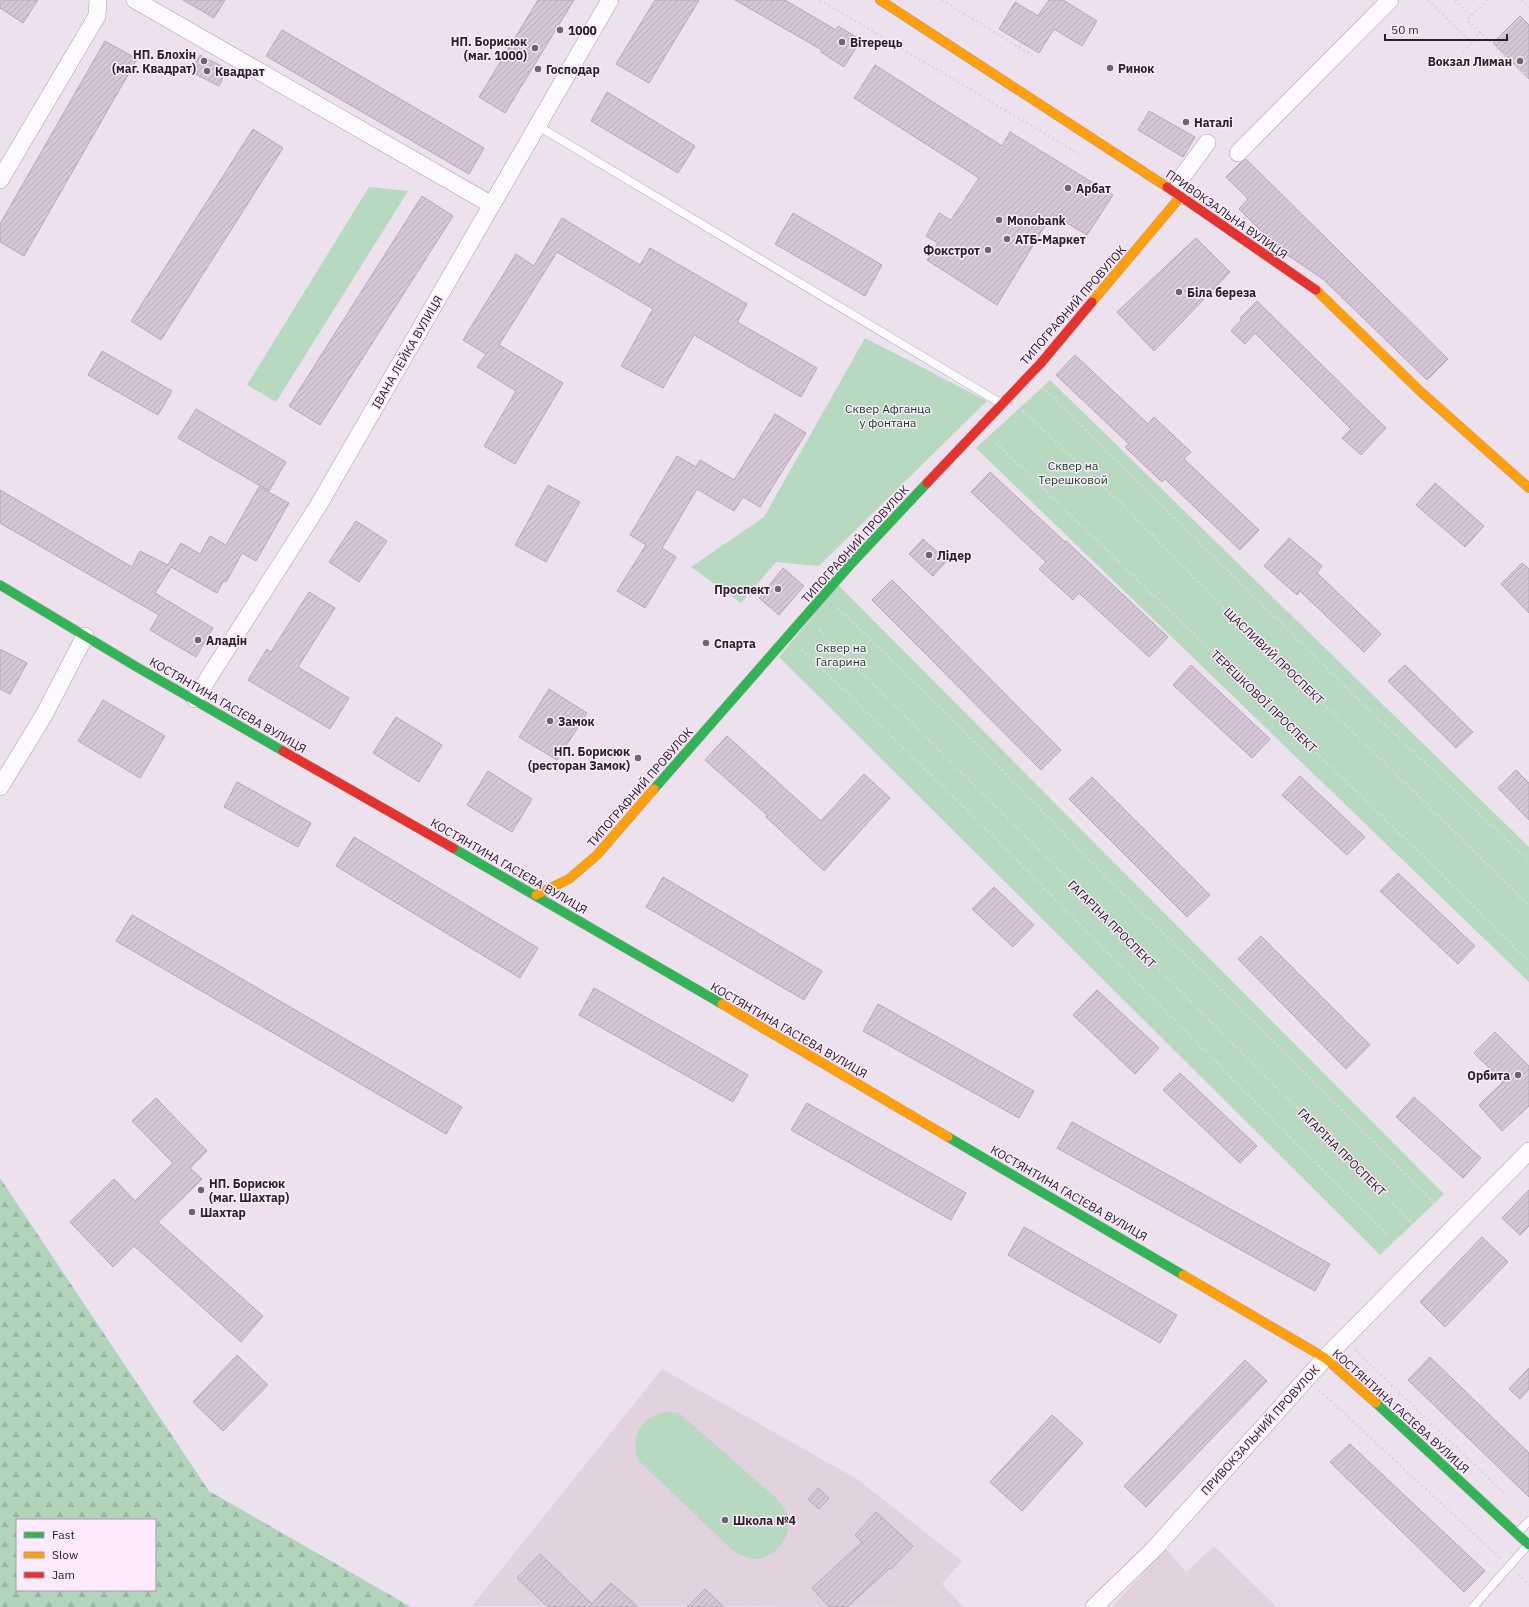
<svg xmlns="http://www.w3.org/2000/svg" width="1529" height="1607" font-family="'IBM Plex Sans',sans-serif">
<defs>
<pattern id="forest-firs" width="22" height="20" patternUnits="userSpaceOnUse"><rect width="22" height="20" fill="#b1d4bb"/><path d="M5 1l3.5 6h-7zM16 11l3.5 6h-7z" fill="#98b6a1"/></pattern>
<pattern id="building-hatch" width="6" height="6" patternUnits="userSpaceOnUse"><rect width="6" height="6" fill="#d6c6d7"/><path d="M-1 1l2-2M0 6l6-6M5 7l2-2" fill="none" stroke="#b8aab9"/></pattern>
</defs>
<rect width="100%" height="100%" fill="#ede1ed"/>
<!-- education -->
<path fill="#e2d2de" d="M 662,1369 L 857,1479 L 962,1561 L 942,1584 L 964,1607 L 472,1606 Z
M 1214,1546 L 1277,1607 L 1112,1607 L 1166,1549 L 1186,1572 Z"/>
<!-- forest -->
<path fill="url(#forest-firs)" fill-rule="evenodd" d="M 0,1178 L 209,1491 L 411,1607 L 0,1607 ZM 17,1520 L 155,1520 L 155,1590 L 17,1590 Z"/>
<!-- green -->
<path fill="#b6d9c0" d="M 369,187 L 408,191 L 276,402 L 247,385 Z
M 865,338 L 987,401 L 819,566 L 776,562 L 741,603 L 691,567 L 764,517 Z
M 1050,380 L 1529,847 L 1529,982 L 976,448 Z
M 838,585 L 1444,1194 L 1380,1255 L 779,657 Z
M 667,1412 L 679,1413 L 775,1497 C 781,1504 787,1510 788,1520 C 791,1539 775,1557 756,1559 C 747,1559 739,1554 731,1549 L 637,1459 C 632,1433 640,1418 667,1412 Z"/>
<!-- building -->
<path fill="url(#building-hatch)" stroke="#b3aab3" d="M 0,0 L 38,0 L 23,23 L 0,8 Z
M 183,0 L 225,0 L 214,18 Z
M 538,0 L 574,0 L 505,113 L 479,97 Z
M 655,0 L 699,0 L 649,83 L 616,64 Z
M 735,0 L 785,0 L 836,30 L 838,26 L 861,40 L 844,67 L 821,52 L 822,50 Z
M 1049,0 L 1063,0 L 1097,21 L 1082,46 L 1054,29 L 1039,53 L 999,29 L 1015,2 L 1038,16 Z
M 1520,16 L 1529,25 L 1529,79 L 1493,43 Z
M 282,30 L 484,148 L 469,174 L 266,56 Z
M 105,41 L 137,59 L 24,256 L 0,242 L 0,224 Z
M 200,55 L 227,69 L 219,86 L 191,72 Z
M 875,65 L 1002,146 L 1010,132 L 1113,195 L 1087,235 L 1052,214 L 997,305 L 927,260 L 938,243 L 926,236 L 939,213 L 951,220 L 979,178 L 854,98 Z
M 607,92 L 695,146 L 678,173 L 591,121 Z
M 1149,111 L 1195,137 L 1183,157 L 1138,130 Z
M 253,129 L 283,148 L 161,340 L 131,321 Z
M 1246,159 L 1448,359 L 1427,380 L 1323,279 L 1280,250 L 1239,209 L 1248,199 L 1226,177 L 1240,163 Z
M 422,196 L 453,216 L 320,425 L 289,406 Z
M 793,213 L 882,265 L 865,296 L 775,244 Z
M 562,218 L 640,265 L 650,248 L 747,304 L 737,322 L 817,368 L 801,397 L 694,335 L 663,388 L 621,366 L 653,309 L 557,252 L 499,345 L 563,383 L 515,464 L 484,446 L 516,391 L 477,367 L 486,354 L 463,340 L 516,254 L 534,266 Z
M 1196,238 L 1230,272 L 1154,351 L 1117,312 Z
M 1257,301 L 1386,428 L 1361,455 L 1342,438 L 1351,429 L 1255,333 L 1245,344 L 1231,331 L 1241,320 L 1240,318 Z
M 102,351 L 172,391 L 158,415 L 88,375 Z
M 1075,355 L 1148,424 L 1154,417 L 1191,452 L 1184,459 L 1259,530 L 1240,550 L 1165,479 L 1162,482 L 1125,447 L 1129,444 L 1056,375 Z
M 196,409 L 286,462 L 269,491 L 178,438 Z
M 775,414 L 806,433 L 760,507 L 743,497 L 734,511 L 697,489 L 662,548 L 676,557 L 645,608 L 617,591 L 646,545 L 630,535 L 677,456 L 696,467 L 700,460 L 734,480 Z
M 990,472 L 1065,542 L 1066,541 L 1168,637 L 1149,657 L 1079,593 L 1073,600 L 1039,569 L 1046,562 L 971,492 Z
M 1435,483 L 1484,526 L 1465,547 L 1416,505 Z
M 548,485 L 580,502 L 546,562 L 515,545 Z
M 259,487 L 289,503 L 256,561 L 242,553 L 226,582 L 224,580 L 217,593 L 171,567 L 155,593 L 213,628 L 196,657 L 150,630 L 159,615 L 0,523 L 0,490 L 132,567 L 140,551 L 168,565 L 181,543 L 200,554 L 210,536 L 226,545 Z
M 356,521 L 387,541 L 359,582 L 329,562 Z
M 1289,538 L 1322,566 L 1317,573 L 1381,634 L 1364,652 L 1300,591 L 1297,595 L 1264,566 Z
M 923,539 L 947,561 L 933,576 L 909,554 Z
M 1522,563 L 1529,569 L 1529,613 L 1501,584 Z
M 783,568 L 804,586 L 779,615 L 759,598 Z
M 892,580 L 1061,750 L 1041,770 L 872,600 Z
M 309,592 L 335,608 L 298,667 L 349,698 L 330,729 L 248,680 L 267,649 L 271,652 Z
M 0,649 L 27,663 L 10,694 L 0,689 Z
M 1191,665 L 1270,739 L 1252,758 L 1173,685 Z
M 1405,665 L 1473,732 L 1456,748 L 1388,681 Z
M 549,689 L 587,713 L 557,760 L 519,737 Z
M 103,700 L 165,736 L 140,778 L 78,741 Z
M 396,717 L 442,745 L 419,782 L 373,753 Z
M 727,736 L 821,821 L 864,774 L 890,798 L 824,871 L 766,817 L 767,815 L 705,760 Z
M 1516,770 L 1529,783 L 1529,820 L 1498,788 Z
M 488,771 L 532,799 L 512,832 L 467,805 Z
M 1300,776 L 1365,837 L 1347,855 L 1282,795 Z
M 1092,777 L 1210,895 L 1187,917 L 1069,799 Z
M 237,782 L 311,823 L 298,847 L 224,807 Z
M 354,837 L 538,948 L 520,978 L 336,866 Z
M 1398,873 L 1475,946 L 1458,964 L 1380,891 Z
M 663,877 L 822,971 L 804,1000 L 646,907 Z
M 994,887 L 1034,925 L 1013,947 L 972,909 Z
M 132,915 L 462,1107 L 446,1134 L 116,941 Z
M 1261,936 L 1370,1045 L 1346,1069 L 1238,959 Z
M 594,988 L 748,1075 L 733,1102 L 579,1015 Z
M 1097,990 L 1159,1048 L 1135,1074 L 1073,1015 Z
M 878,1004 L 1034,1091 L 1019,1118 L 863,1031 Z
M 1495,1032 L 1529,1066 L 1529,1106 L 1502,1131 L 1479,1105 L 1503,1082 L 1474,1053 Z
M 1180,1073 L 1257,1146 L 1240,1163 L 1163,1090 Z
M 1414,1097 L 1481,1158 L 1463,1178 L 1396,1117 Z
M 156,1098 L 207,1151 L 190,1168 L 202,1179 L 158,1222 L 263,1316 L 241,1342 L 134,1246 L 113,1267 L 70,1222 L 114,1179 L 135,1201 L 173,1163 L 132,1121 Z
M 807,1103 L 966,1193 L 951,1220 L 791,1130 Z
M 1072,1122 L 1330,1264 L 1315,1291 L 1057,1148 Z
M 1529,1190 L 1529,1226 L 1520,1235 L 1502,1218 Z
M 1024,1227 L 1177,1315 L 1160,1343 L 1008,1255 Z
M 1482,1237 L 1508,1262 L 1445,1327 L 1420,1302 Z
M 237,1355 L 268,1385 L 223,1431 L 193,1402 Z
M 1430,1357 L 1529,1453 L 1529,1497 L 1408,1380 Z
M 1245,1360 L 1267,1381 L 1146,1507 L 1124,1486 Z
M 1529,1368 L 1529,1389 L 1520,1399 L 1509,1389 Z
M 1052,1415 L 1083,1443 L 1022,1511 L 990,1482 Z
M 1350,1444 L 1485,1571 L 1464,1592 L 1330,1462 Z
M 818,1488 L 829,1498 L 819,1509 L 808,1499 Z
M 876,1512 L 913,1546 L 891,1569 L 890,1568 L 847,1607 L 829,1607 L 812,1588 L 862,1542 L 855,1535 Z
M 540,1554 L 592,1604 L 611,1583 L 638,1607 L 548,1607 L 517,1578 Z
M 705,1589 L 724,1607 L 687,1607 Z"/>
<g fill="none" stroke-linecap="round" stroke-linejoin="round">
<defs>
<path id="lane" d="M 538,126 L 1002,404
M 1517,1533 L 1529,1521
M 1473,1607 L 1528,1545"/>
<path id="street" d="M 135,0 L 492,205
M 1238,153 L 1390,0
M 0,180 L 97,16 L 98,0
M 1181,196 L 1179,181 L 1207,143
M 195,699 L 318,506 L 610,0
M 0,787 L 44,715 L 85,636
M 1094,1607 L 1153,1550 L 1325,1358 L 1529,1151"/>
<path id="fast" d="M 0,585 L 135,666 L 283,751
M 654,789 L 851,564 L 927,483
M 453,848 L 722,1004
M 948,1137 L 1183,1275
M 1376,1403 L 1529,1545"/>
<path id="slow" d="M 880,0 L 1167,187
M 1316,290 L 1421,392 L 1529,488
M 1092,302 L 1181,196
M 536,895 L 569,879 L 597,855 L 654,789
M 722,1004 L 948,1137
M 1183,1275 L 1325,1358 L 1376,1403"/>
<path id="jam" d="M 1167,187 L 1316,290
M 927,483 L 1041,363 L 1092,302
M 283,751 L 453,848"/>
</defs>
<!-- lane casing -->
<use href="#lane" stroke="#a89ea8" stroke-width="9"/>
<!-- street casing -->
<use href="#street" stroke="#a89ea8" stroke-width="18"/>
<!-- fast casing -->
<use href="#fast" stroke="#a89ea8" stroke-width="10"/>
<!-- slow casing -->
<use href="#slow" stroke="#a89ea8" stroke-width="10"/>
<!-- jam casing -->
<use href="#jam" stroke="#a89ea8" stroke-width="10"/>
<!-- path -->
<path stroke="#d9d6d9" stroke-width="2.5" stroke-dasharray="2 3" stroke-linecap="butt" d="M 820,0 L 1079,154
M 942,0 L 1033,56
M 1428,0 L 1471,42
M 1455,0 L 1472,16
M 1488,0 L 1467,20 L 1529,79
M 1521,0 L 1529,7
M 1463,52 L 1481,32
M 1042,387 L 1367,708 L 1529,861
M 1022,410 L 1124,506 L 1234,618 L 1390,768 L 1529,906
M 996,443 L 1425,858 L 1529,962
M 838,608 L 959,726 L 1106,877 L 1254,1022 L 1434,1203
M 819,630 L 1412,1223
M 802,649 L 968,811 L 1289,1136 L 1389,1236
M 1355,1350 L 1506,1495
M 1319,1390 L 1501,1559
M 1518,1574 L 1529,1585"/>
<!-- lane -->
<use href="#lane" stroke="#fcfafc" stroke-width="8"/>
<!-- street -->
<use href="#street" stroke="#fcfafc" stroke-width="17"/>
<!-- fast -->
<use href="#fast" stroke="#30b455" stroke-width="9"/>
<!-- slow -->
<use href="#slow" stroke="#ff9f0a" stroke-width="9"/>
<!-- jam -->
<use href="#jam" stroke="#e5322d" stroke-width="9"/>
</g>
<!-- markers -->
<g fill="#6e646e" stroke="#fdeafc" stroke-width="1.5">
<circle cx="560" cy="30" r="4"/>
<circle cx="842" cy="42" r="4"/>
<circle cx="535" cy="48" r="4"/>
<circle cx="204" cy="61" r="4"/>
<circle cx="1520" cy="61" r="4"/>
<circle cx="1110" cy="68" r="4"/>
<circle cx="538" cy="69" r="4"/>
<circle cx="207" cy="71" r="4"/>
<circle cx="1186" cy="122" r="4"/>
<circle cx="1068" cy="188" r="4"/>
<circle cx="999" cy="220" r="4"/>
<circle cx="1007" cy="239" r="4"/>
<circle cx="988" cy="250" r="4"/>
<circle cx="1179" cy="292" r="4"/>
<circle cx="929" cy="555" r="4"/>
<circle cx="778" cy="589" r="4"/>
<circle cx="198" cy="640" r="4"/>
<circle cx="706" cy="643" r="4"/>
<circle cx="550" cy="721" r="4"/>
<circle cx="638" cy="758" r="4"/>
<circle cx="1518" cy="1075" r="4"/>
<circle cx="201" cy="1190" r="4"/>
<circle cx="192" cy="1212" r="4"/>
<circle cx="725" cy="1520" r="4"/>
</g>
<g text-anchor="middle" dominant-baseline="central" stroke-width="3" stroke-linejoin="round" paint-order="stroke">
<!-- poi labels -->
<g font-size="12" font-weight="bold" fill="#292129" stroke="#fdeafc" text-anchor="start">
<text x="568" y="30">1000</text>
<text x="527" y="41" text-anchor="end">НП. Борисюк<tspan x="527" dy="14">(маг. 1000)</tspan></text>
<text x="850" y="42">Вітерець</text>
<text x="196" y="54" text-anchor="end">НП. Блохін<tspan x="196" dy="14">(маг. Квадрат)</tspan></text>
<text x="1512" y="61" text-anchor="end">Вокзал Лиман</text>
<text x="1118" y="68">Ринок</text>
<text x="546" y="69">Господар</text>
<text x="215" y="71">Квадрат</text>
<text x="1194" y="122">Наталі</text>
<text x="1076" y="188">Арбат</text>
<text x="1007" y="220">Monobank</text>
<text x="1015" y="239">АТБ-Маркет</text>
<text x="980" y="250" text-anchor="end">Фокстрот</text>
<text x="1187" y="292">Біла береза</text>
<text x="937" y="555">Лідер</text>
<text x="770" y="589" text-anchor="end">Проспект</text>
<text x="206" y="640">Аладін</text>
<text x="714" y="643">Спарта</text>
<text x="558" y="721">Замок</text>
<text x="630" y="751" text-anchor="end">НП. Борисюк<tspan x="630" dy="14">(ресторан Замок)</tspan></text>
<text x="1510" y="1075" text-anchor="end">Орбита</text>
<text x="209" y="1183">НП. Борисюк<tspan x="209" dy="14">(маг. Шахтар)</tspan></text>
<text x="200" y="1212">Шахтар</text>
<text x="733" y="1520">Школа №4</text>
</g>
<!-- street labels -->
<g font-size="12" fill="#292129" stroke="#fdeafc">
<text transform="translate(1227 214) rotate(35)">ПРИВОКЗАЛЬНА ВУЛИЦЯ</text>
<text transform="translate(1073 305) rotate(-49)">ТИПОГРАФНИЙ ПРОВУЛОК</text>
<text transform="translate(407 352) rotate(-60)">ІВАНА ЛЕЙКА ВУЛИЦЯ</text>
<text transform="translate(855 544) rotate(-48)">ТИПОГРАФНИЙ ПРОВУЛОК</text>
<text transform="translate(1274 656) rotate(44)">ЩАСЛИВИЙ ПРОСПЕКТ</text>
<text transform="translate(1264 701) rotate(44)">ТЕРЕШКОВОЇ ПРОСПЕКТ</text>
<text transform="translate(228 705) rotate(30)">КОСТЯНТИНА ГАСІЄВА ВУЛИЦЯ</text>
<text transform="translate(640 787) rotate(-49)">ТИПОГРАФНИЙ ПРОВУЛОК</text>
<text transform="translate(509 866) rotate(30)">КОСТЯНТИНА ГАСІЄВА ВУЛИЦЯ</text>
<text transform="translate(1112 924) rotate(45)">ГАГАРІНА ПРОСПЕКТ</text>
<text transform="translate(789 1030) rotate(30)">КОСТЯНТИНА ГАСІЄВА ВУЛИЦЯ</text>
<text transform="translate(1342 1152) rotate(45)">ГАГАРІНА ПРОСПЕКТ</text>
<text transform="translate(1069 1193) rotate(30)">КОСТЯНТИНА ГАСІЄВА ВУЛИЦЯ</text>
<text transform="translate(1401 1411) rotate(42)">КОСТЯНТИНА ГАСІЄВА ВУЛИЦЯ</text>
<text transform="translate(1260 1430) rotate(-48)">ПРИВОКЗАЛЬНИЙ ПРОВУЛОК</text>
</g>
<!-- park labels -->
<g font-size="12" fill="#0e4622" stroke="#fdeafc">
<text x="888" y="408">Сквер Афганца<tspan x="888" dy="14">у фонтана</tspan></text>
<text x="1073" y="465">Сквер на<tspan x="1073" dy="14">Терешковой</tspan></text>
<text x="841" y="647">Сквер на<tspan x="841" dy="14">Гагарина</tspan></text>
</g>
</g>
<!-- legend -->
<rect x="16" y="1519" width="140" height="72" fill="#fdeafc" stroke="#a89aa8"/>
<rect x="24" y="1532" width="20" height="6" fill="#30b455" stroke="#a89aa8"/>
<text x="52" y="1539" font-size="12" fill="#292129">Fast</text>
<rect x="24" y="1552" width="20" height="6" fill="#ff9f0a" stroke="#a89aa8"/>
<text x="52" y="1559" font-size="12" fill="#292129">Slow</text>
<rect x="24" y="1572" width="20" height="6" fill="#e5322d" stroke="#a89aa8"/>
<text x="52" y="1579" font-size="12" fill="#292129">Jam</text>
<!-- scale -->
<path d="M1385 34v6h122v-6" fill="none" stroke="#292129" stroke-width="2"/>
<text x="1391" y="34" font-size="12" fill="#292129" stroke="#fdeafc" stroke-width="3" paint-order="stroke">50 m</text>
</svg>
